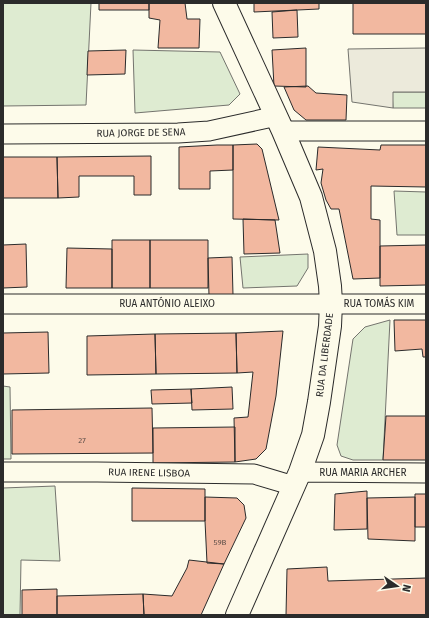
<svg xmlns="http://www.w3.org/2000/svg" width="429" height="618" font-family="'Fira Sans',sans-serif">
<rect width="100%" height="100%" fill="#fdfbea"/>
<!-- green -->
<path fill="#deebd1" stroke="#74746e" d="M 3,3 L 91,3 L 86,105 L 3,106 Z
M 133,50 L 220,52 L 240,94 L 229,105 L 135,113 Z
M 392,92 L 426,92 L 426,108 L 393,108 Z
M 394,191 L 426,192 L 426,235 L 397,235 Z
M 308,254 L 308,268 L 297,286 L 243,288 L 240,257 Z
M 390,320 L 383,460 L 353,460 L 341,456 L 337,445 L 353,339 L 365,327 Z
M 3,386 L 10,387 L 11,459 L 3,459 Z
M 55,486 L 60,561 L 21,560 L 20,615 L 3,615 L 3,488 Z"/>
<!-- parking -->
<path fill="#eceadb" stroke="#74746e" d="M 426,48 L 426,92 L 393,92 L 393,108 L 352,102 L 348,49 Z"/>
<!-- building -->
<path fill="#f2b8a0" stroke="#2b2b2b" d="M 99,3 L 149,3 L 149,10 L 99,10 Z
M 149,3 L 185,3 L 187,19 L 200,19 L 199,48 L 158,48 L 160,20 L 149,18 Z
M 254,3 L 319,3 L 319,9 L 254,12 Z
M 353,3 L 426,3 L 426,34 L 353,34 Z
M 297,10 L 298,37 L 273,38 L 272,12 Z
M 306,48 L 306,87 L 274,86 L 272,50 Z
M 126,50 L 125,74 L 87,75 L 88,51 Z
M 308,86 L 316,93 L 347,95 L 346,120 L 306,120 L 294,110 L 284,87 Z
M 257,144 L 262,149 L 279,220 L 233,219 L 233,145 Z
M 217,145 L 233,145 L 233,170 L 210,171 L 210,189 L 179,189 L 179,147 Z
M 381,145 L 426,145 L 426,187 L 371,186 L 371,219 L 380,220 L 380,278 L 353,279 L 339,209 L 331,209 L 326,200 L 321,183 L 323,169 L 316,170 L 318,147 L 380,150 Z
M 151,156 L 151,195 L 134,195 L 134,176 L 79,176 L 79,197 L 58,198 L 57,157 Z
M 3,157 L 57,157 L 58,198 L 3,198 Z
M 243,219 L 275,220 L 280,253 L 244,254 Z
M 112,240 L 150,240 L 150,288 L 112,288 Z
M 150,240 L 208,240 L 208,288 L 150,288 Z
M 26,244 L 27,287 L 3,288 L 3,245 Z
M 426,245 L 426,285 L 380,286 L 380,246 Z
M 67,248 L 112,249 L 112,288 L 66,288 Z
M 232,257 L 233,295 L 209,296 L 208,258 Z
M 394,320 L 426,320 L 426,357 L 423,357 L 422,349 L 395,351 Z
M 283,331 L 276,396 L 266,449 L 256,459 L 235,462 L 234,418 L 248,417 L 253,372 L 237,373 L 236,333 Z
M 48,332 L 49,373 L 3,374 L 3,333 Z
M 236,333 L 237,373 L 156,374 L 155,334 Z
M 155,334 L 156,374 L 87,375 L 87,336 Z
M 232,387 L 233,409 L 192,410 L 191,389 Z
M 191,389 L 192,403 L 152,404 L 151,390 Z
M 152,408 L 153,453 L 12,454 L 12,410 Z
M 386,416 L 426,416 L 426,460 L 383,460 Z
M 235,427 L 235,462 L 153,463 L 153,428 Z
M 132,488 L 205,489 L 205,521 L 132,521 Z
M 367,491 L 367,529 L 334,530 L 335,494 Z
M 415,494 L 426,494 L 426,527 L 415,527 Z
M 205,497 L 237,498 L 244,505 L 246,518 L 224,564 L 207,563 L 205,521 Z
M 415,497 L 415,541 L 368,539 L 367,498 Z
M 189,560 L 224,564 L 201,615 L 144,615 L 143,594 L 172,596 L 187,568 Z
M 327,567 L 328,581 L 426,578 L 426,615 L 286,615 L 287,569 Z
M 57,589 L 57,615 L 22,615 L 22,590 Z
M 143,594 L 144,615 L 57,615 L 57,596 Z"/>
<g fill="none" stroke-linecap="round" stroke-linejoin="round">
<defs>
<path id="street" d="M 283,131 L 426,131
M 3,134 L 178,133 L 209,131 L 277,116
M 3,304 L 426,304
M 3,472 L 97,472 L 254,474 L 294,486
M 300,472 L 426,473"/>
<path id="secondary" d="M 224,3 L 283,131 L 311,197 L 325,251 L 330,286 L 331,303 L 330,326 L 319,402 L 313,435 L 300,472 L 237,615"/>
</defs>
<!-- street casing -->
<use href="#street" stroke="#2b2b2b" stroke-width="21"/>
<!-- secondary casing -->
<use href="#secondary" stroke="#2b2b2b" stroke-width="24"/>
<!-- street -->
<use href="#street" stroke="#fdfbea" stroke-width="19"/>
<!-- secondary -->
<use href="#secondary" stroke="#fdfbea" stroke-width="22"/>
</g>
<g text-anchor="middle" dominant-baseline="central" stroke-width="3" stroke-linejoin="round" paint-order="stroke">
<!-- number labels -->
<g font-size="8" fill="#5d4e48">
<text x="82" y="440">27</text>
<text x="220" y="542">59B</text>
</g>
<!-- street labels -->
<g font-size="10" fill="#2b2b2b" stroke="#fdfbea">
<text transform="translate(141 133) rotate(-1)">RUA JORGE DE SENA</text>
<text x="167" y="304">RUA ANTÓNIO ALEIXO</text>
<text x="379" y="304">RUA TOMÁS KIM</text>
<text transform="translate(325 355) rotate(-83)">RUA DA LIBERDADE</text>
<text transform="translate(149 473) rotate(1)">RUA IRENE LISBOA</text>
<text x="363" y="473">RUA MARIA ARCHER</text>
</g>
</g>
<!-- border -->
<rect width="429" height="618" fill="none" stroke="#2b2b2b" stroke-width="8"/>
<!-- north arrow -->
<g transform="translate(397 586) rotate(103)" stroke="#fdfbea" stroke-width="3" paint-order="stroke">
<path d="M0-3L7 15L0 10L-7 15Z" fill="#2b2b2b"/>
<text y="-6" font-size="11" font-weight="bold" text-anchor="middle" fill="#2b2b2b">N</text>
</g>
</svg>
